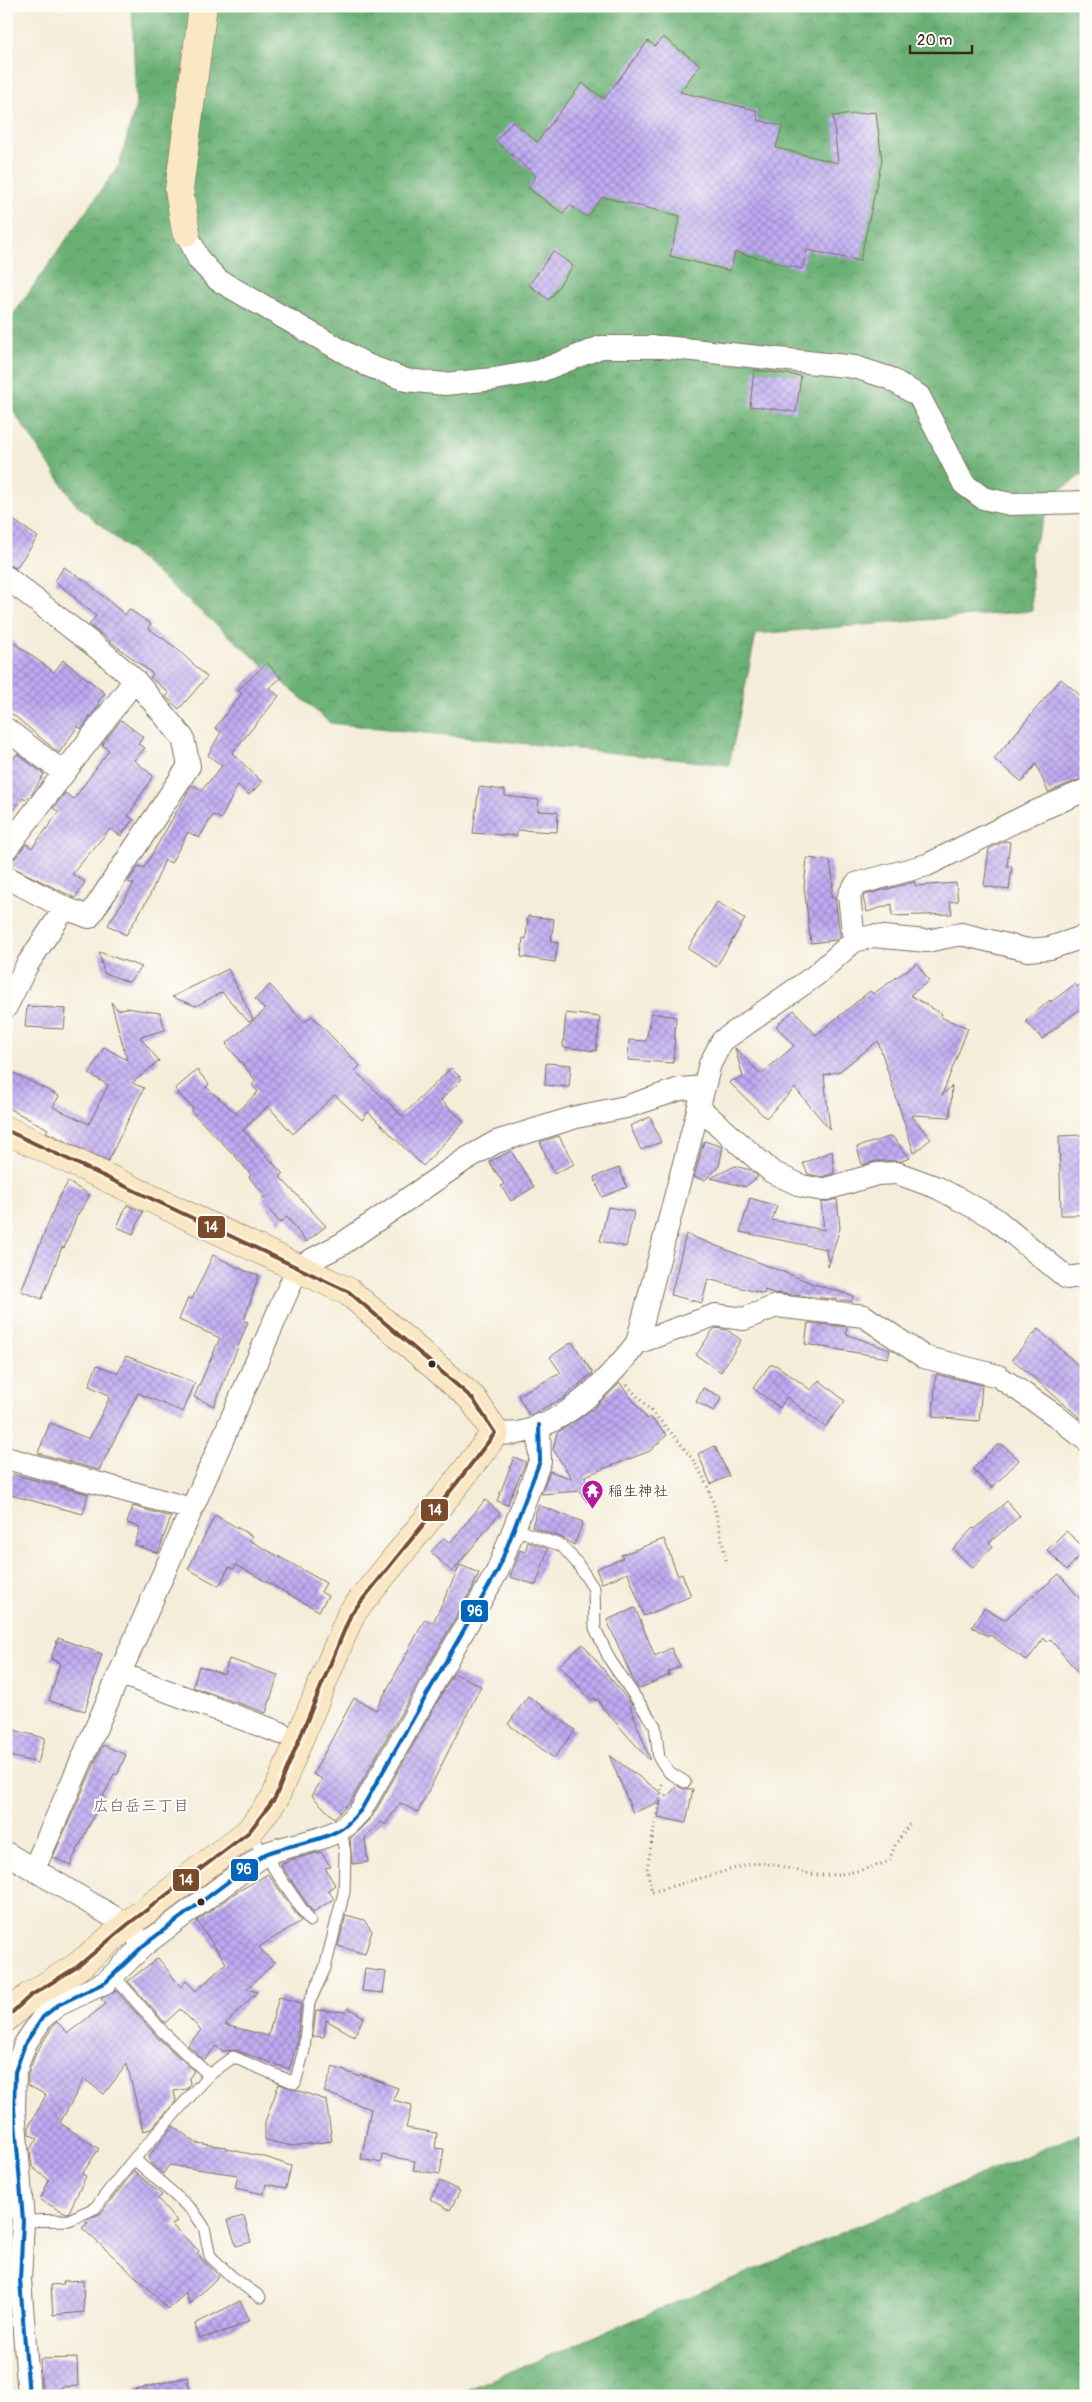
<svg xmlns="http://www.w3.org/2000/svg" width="1092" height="2402" font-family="Pangolin,'Klee One',sans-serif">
<defs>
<pattern id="forest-crowns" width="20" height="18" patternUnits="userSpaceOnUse" patternTransform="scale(1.25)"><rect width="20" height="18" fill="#6ab074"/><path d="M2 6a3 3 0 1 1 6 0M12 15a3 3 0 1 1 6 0" fill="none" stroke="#588f5f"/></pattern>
<pattern id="building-cross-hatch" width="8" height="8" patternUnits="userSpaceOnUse" patternTransform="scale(1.25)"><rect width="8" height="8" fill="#beaaf3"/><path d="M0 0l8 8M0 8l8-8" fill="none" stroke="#9c8bc4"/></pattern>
</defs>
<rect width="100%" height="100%" fill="#fdfcf7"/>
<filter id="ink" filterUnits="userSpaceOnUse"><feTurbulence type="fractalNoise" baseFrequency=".02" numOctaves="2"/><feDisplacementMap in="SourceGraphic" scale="10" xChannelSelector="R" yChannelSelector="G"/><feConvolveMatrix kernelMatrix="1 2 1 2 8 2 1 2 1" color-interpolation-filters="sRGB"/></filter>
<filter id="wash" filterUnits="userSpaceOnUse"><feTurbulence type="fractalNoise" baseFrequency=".0096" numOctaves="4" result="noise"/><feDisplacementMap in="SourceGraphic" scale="20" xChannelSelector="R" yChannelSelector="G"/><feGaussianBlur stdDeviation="1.12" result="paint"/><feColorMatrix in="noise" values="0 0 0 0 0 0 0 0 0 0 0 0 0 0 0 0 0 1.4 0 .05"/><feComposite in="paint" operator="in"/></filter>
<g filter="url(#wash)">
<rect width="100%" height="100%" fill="#f4edd9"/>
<!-- forest -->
<path fill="url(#forest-crowns)" stroke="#526d49" d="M 132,6 L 1086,6 L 1086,472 L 1054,494 L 1031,552 L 1032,611 L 756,634 L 729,765 L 330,723 L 74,502 L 14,412 L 6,363 L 6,325 L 119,165 L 136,105 Z
M 1086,2131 L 1086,2396 L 452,2396 Z"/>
<g id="blocks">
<!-- building -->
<path fill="url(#building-cross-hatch)" d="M 663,37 L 700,65 L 680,92 L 756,110 L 758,120 L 782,126 L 776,148 L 838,163 L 833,116 L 876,112 L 882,160 L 860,261 L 807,250 L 802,269 L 735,252 L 730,271 L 670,256 L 680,216 L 602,197 L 587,217 L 570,205 L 563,214 L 528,188 L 536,176 L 496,141 L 512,121 L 537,142 L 582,83 L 604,99 L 648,41 L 655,46 Z
M 553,251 L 573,266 L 549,300 L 529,285 Z
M 754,370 L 801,376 L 796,412 L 750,406 Z
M 6,515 L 38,537 L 16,568 L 6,564 Z
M 64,567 L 87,582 L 125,615 L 129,609 L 151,624 L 148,628 L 175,647 L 207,677 L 179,709 L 166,697 L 169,693 L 150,677 L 153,674 L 89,625 L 96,616 L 55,581 Z
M 6,637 L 54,672 L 63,660 L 105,693 L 98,702 L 100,704 L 81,729 L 78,726 L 59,753 L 6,709 Z
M 267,663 L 281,678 L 269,688 L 279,696 L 232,753 L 262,782 L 249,795 L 238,785 L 221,819 L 213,815 L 199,838 L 188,832 L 171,863 L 165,860 L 149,897 L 126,935 L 108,925 L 134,884 L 128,882 L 139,866 L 144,868 L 192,785 L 202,790 L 222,766 L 208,755 L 221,732 L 215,728 L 242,693 L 238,690 Z
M 1061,679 L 1086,700 L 1086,777 L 1048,792 L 1036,764 L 1022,782 L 994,759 Z
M 121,720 L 143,737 L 138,744 L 145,748 L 134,760 L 153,776 L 128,816 L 133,819 L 121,836 L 110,829 L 72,874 L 85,882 L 75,898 L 6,864 L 6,862 L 16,857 L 26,844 L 32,848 L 59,812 L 53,808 L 65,793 L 74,799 L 109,750 L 102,745 Z
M 6,753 L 13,759 L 17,754 L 44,774 L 32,794 L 25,800 L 23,798 L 6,821 Z
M 479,787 L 505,790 L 505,796 L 539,800 L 538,811 L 558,812 L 557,832 L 517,830 L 517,836 L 473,833 Z
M 1005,841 L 1010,842 L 1007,866 L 1012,866 L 1009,890 L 984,886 L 989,849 Z
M 807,858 L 830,861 L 833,881 L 831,898 L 835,896 L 840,936 L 836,940 L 811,943 L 804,887 Z
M 915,882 L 915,886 L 956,883 L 958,901 L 950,902 L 952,914 L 892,916 L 892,904 L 867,912 L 863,898 L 864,895 Z
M 717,902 L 745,919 L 716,967 L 688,949 Z
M 528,916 L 554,919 L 551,942 L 558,943 L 555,962 L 521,957 L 523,938 L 526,939 Z
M 99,952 L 142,967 L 129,982 L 104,973 Z
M 917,963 L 929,981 L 910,995 L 942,1014 L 940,1017 L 968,1028 L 942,1095 L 952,1086 L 950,1117 L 911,1115 L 931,1139 L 914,1153 L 878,1041 L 840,1071 L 824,1075 L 830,1130 L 795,1088 L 766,1118 L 729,1082 L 743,1077 L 735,1048 L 761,1074 L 794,1046 L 776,1026 L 794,1010 L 816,1035 L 870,991 L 873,994 Z
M 228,969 L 253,1019 L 249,1022 L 222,992 L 196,1006 L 172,997 Z
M 1086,981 L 1086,1004 L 1042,1039 L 1026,1021 L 1050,1000 L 1051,1002 L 1075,984 L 1077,987 Z
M 270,985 L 304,1023 L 312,1016 L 360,1066 L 355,1071 L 402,1116 L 451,1068 L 462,1079 L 441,1100 L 464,1122 L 423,1166 L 368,1112 L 362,1120 L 335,1095 L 293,1134 L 268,1106 L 243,1130 L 283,1174 L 280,1177 L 326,1226 L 306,1242 L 287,1217 L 280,1223 L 261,1200 L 266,1196 L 249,1177 L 251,1175 L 236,1157 L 191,1111 L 193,1109 L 175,1089 L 197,1070 L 209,1084 L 206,1087 L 236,1113 L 258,1092 L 252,1085 L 256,1081 L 226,1044 L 265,1010 L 255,999 Z
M 111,1002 L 118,1010 L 126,1008 L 160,1013 L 165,1030 L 140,1037 L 159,1061 L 132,1083 L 144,1088 L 108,1161 L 46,1132 L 48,1129 L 6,1107 L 6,1069 L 59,1096 L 53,1107 L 89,1124 L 108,1085 L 89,1074 L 104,1047 L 127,1060 Z
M 27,1006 L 66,1009 L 64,1029 L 25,1027 Z
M 566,1013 L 600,1017 L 596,1051 L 563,1047 Z
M 651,1013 L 676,1017 L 673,1063 L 628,1060 L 629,1040 L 646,1041 Z
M 546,1063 L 571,1065 L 569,1087 L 545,1085 Z
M 650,1117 L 661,1142 L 641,1150 L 630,1126 Z
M 1085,1135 L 1086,1215 L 1061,1215 L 1059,1136 Z
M 559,1136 L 574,1164 L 554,1174 L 540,1142 Z
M 892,1136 L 910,1158 L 902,1161 L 876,1161 L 862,1165 L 857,1147 Z
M 704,1141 L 723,1147 L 719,1166 L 705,1180 L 694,1177 Z
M 511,1151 L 534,1187 L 511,1201 L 501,1186 L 504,1184 L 489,1162 Z
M 832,1151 L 834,1173 L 822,1177 L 808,1174 L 803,1163 Z
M 735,1166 L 750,1170 L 758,1177 L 745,1187 L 711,1178 Z
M 619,1168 L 627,1187 L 602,1197 L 594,1177 Z
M 68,1182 L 90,1195 L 77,1216 L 64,1248 L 62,1247 L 42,1299 L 21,1291 L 58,1199 Z
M 750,1198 L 777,1206 L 772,1220 L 824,1230 L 821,1203 L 837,1199 L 840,1228 L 828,1267 L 826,1249 L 740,1232 Z
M 127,1205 L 143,1212 L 133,1234 L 117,1227 Z
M 608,1207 L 634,1212 L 626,1247 L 600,1241 Z
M 686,1234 L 814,1284 L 853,1296 L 852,1301 L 774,1293 L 765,1290 L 764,1294 L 708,1279 L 702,1303 L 671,1295 Z
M 213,1255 L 243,1270 L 259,1275 L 244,1321 L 248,1322 L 214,1406 L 194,1397 L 220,1338 L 179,1320 L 188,1298 L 192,1299 Z
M 808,1323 L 847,1327 L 846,1334 L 890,1350 L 888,1358 L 805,1344 Z
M 716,1328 L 727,1330 L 741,1340 L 721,1372 L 696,1355 L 713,1330 Z
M 1038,1329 L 1086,1372 L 1086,1423 L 1012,1359 Z
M 572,1342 L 593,1373 L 562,1399 L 529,1416 L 518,1395 L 561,1373 L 550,1357 Z
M 126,1356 L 195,1383 L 183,1412 L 138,1393 L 99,1470 L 38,1453 L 50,1423 L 89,1439 L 108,1401 L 109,1395 L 89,1386 L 97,1365 L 118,1373 Z
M 770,1365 L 776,1365 L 811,1390 L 819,1380 L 845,1401 L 825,1427 L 787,1397 L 780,1408 L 753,1388 Z
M 936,1374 L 982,1385 L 979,1421 L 933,1417 Z
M 620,1383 L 647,1419 L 650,1417 L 667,1435 L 650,1451 L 585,1476 L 586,1484 L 599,1489 L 586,1490 L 587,1502 L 580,1491 L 541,1494 L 550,1471 L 572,1479 L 553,1449 L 557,1433 L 593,1409 Z
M 703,1388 L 722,1397 L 714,1411 L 696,1402 Z
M 997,1445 L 1003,1445 L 1019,1460 L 992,1488 L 973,1469 Z
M 715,1446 L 729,1476 L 711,1484 L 698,1454 Z
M 514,1457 L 526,1462 L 507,1505 L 497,1501 Z
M 8,1473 L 88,1494 L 83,1514 L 6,1494 Z
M 485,1500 L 500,1513 L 452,1572 L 431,1552 L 444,1538 L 450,1543 Z
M 1007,1501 L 1020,1516 L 989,1543 L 993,1546 L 973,1568 L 953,1549 L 973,1528 L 975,1529 Z
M 538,1505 L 583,1522 L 574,1545 L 565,1539 L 532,1527 Z
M 133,1506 L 171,1517 L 158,1553 L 135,1545 L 140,1527 L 127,1523 Z
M 215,1515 L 252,1536 L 249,1540 L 326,1583 L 321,1592 L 328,1596 L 319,1611 L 236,1565 L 234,1569 L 229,1567 L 219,1586 L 188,1569 Z
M 1066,1531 L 1086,1549 L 1067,1570 L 1047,1550 Z
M 664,1539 L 678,1576 L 682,1574 L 691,1596 L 644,1616 L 628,1573 L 602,1583 L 596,1569 L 623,1558 L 621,1555 Z
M 528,1542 L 548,1549 L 536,1585 L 510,1577 L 520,1550 L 525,1552 Z
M 460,1565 L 479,1573 L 472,1589 L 350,1802 L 334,1818 L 312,1796 L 322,1779 L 313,1774 L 354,1698 L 376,1710 L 425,1619 L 433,1623 Z
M 1059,1574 L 1086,1606 L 1086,1682 L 1050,1639 L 1047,1642 L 1044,1638 L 1027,1661 L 989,1634 L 988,1636 L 972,1627 L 984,1608 L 1004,1620 Z
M 635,1608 L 655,1656 L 671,1648 L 680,1666 L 668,1672 L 669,1675 L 639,1689 L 633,1680 L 607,1620 Z
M 58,1638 L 102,1654 L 85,1711 L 49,1701 L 60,1663 L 51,1659 Z
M 583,1644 L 632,1705 L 630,1706 L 650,1759 L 649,1760 L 602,1707 L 598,1698 L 596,1701 L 594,1698 L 591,1700 L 559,1665 Z
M 229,1659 L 278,1675 L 266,1713 L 193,1687 L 199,1666 L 224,1674 Z
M 454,1673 L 481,1686 L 418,1812 L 400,1803 L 385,1825 L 381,1821 L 365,1838 L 368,1862 L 352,1864 L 350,1839 L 372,1817 Z
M 528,1696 L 575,1730 L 554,1758 L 508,1724 Z
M 10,1729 L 45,1738 L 38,1763 L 6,1755 Z
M 103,1745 L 126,1755 L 117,1775 L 114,1774 L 70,1865 L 53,1857 Z
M 609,1755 L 667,1797 L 677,1786 L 684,1789 L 693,1789 L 686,1823 L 658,1817 L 661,1801 L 633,1813 Z
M 321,1852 L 331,1867 L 325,1868 L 335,1885 L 328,1890 L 334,1899 L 313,1912 L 281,1865 L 290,1860 Z
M 268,1874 L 301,1921 L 259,1947 L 274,1963 L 247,1989 L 257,1992 L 225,2025 L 268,2036 L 279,1997 L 301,2003 L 297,2043 L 289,2069 L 235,2050 L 223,2051 L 216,2046 L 204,2060 L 188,2045 L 201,2030 L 180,2009 L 165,2023 L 128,1981 L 158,1958 L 181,1987 L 186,1981 L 196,1991 L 226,1963 L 197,1921 L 235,1893 Z
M 346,1915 L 364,1920 L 372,1931 L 365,1954 L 338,1946 Z
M 365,1969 L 386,1972 L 383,1993 L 362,1991 Z
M 116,1990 L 158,2038 L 194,2071 L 189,2078 L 190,2084 L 187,2089 L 174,2091 L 176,2101 L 151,2129 L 143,2131 L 127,2064 L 104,2094 L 84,2079 L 60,2123 L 99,2149 L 82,2174 L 86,2176 L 69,2212 L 66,2213 L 40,2200 L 49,2180 L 32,2167 L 30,2149 L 38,2139 L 29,2134 L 29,2126 L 46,2095 L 28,2085 L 28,2074 L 36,2053 L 53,2026 L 57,2022 L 68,2033 L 106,2004 L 101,1999 Z
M 348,2008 L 364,2017 L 354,2036 L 326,2020 L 324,2037 L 313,2036 L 316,2010 L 346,2012 Z
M 333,2067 L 359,2076 L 360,2074 L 398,2088 L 393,2100 L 412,2105 L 406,2128 L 437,2133 L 435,2148 L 444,2149 L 440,2174 L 413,2170 L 415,2161 L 382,2155 L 381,2163 L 361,2159 L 371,2109 L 324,2092 Z
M 279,2084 L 326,2100 L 332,2141 L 292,2146 L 265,2140 L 265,2122 Z
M 173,2126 L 196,2143 L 226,2147 L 226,2149 L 265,2157 L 291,2166 L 286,2188 L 266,2184 L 264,2194 L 235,2188 L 238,2175 L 169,2165 L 163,2174 L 151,2164 L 149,2156 Z
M 134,2171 L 162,2195 L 158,2199 L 177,2221 L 172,2225 L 199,2251 L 197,2254 L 219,2276 L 189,2305 L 186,2293 L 168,2309 L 146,2286 L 82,2228 L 88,2223 L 85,2222 L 87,2220 L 101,2213 Z
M 440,2181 L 460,2191 L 450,2210 L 430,2199 Z
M 244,2216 L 251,2242 L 236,2246 L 228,2220 Z
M 83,2280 L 84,2312 L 53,2315 L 51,2285 L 64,2284 L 63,2281 Z
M 240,2301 L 250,2320 L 234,2328 L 199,2339 L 195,2324 Z
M 77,2358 L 78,2386 L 61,2387 L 62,2396 L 42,2396 L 40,2359 Z
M 187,2377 L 191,2396 L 137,2396 L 136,2389 Z"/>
</g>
</g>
<g filter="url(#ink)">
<use href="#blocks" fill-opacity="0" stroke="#7c6e5f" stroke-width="1"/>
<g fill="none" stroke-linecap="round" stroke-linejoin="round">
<defs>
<path id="lane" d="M 515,1529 L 562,1546 L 577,1563 L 594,1589 L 595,1628 L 610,1660 L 655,1726 L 659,1758 L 669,1772 L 685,1782
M 249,1832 L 310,1921
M 209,2075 L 233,2057 L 295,2083 L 304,2050 L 309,2003 L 325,1968 L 344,1892 L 345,1853 L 341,1829
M 134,2159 L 193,2211 L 204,2227 L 210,2256 L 232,2277 L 260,2297
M 23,2221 L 69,2220 L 95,2208 L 134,2159 L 209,2075 L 164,2033 L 113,1975"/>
<path id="street" d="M 186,232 L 199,260 L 218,280 L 367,365 L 406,380 L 445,384 L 494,379 L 540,371 L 601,347 L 664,347 L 855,367 L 889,378 L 919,396 L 964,484 L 983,498 L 1010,504 L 1086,502
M 6,577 L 105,654 L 135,680 L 183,738 L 189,766 L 89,917 L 65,908 L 6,877
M 6,729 L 64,773
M 6,849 L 135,680
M 854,941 L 849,895 L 856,884 L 927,865 L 1030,814 L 1086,790
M 6,1007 L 27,965 L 65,908
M 699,1108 L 772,1172 L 802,1186 L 823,1190 L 877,1174 L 897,1173 L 938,1188 L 994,1218 L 1067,1278 L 1086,1275
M 637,1343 L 715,1315 L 744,1319 L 776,1306 L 864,1316 L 924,1357 L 998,1376 L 1055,1415 L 1086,1440
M 495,1433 C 502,1433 511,1434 518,1433 C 568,1423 607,1381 637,1343 L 710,1064 L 722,1041 L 816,975 L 854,941 L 873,936 L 927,941 L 961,934 L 1028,950 L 1050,948 L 1086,936
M 6,1458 L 192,1509
M 121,1674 L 281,1733
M 6,1853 L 127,1925 L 137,1937
M 34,1869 L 298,1267 L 342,1244 L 466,1159 L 496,1142 L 576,1117 L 626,1107 L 680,1089 L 704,1087
M 29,2396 L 20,2280 L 23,2221 L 14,2109 L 15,2072 L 25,2044 L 43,2017 L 58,2005 L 106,1982 L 144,1945 L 265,1854 C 289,1844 318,1843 341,1829 C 348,1825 355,1816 361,1810 L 498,1570 L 540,1461 L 539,1425"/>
<path id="secondary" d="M 186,232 L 179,190 L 203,6
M 6,1130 L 349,1292 L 473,1399 L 495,1433 L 456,1484 L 351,1614 L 275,1798 L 249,1832 L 127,1925 L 77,1967 L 30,1996 L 6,2018"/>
</defs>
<!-- lane casing -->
<use href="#lane" stroke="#7c6e5f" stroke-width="13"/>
<!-- street casing -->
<use href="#street" stroke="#7c6e5f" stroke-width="24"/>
<!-- secondary casing -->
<use href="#secondary" stroke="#7c6e5f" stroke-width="29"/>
<!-- path -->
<path stroke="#7c6e5f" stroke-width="3" stroke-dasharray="1 4" stroke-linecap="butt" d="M 627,1385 C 653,1414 683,1441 702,1475 C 716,1501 720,1535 727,1564
M 662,1784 L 647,1869 L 652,1892 L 750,1864 C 774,1861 789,1870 811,1874 C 835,1878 867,1870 889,1861 L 895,1845 L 910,1823"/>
<!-- lane -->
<use href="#lane" stroke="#fff" stroke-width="11"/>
<!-- street -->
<use href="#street" stroke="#fff" stroke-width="22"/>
<!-- secondary -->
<use href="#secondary" stroke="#fae7c3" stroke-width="28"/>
<defs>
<path id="bus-1" d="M 6,1130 L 349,1292 L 473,1399 L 495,1433 L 456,1484 L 351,1614 L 275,1798 L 249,1832 L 127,1925 L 77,1967 L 30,1996 L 6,2018"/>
<path id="bus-2" d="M 29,2396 L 20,2280 L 23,2221 L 14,2109 L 15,2072 L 25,2044 L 43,2017 L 58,2005 L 106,1982 L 144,1945 L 265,1854 C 289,1844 318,1843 341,1829 C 348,1825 355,1816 361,1810 L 498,1570 L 540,1461 L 539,1425"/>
</defs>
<!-- bus-1 casing -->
<use href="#bus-1" stroke="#fdfcf7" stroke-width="8"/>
<!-- bus-2 casing -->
<use href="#bus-2" stroke="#fdfcf7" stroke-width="8"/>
<!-- bus-1 -->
<use href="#bus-1" stroke="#7a4b2a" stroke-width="4"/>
<!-- bus-2 -->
<use href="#bus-2" stroke="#0065bd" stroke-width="4"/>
</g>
</g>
<!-- icons -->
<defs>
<symbol id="temple-pin" viewBox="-11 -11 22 30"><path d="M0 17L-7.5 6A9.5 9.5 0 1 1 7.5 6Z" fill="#b5179e" stroke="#fdfcf7"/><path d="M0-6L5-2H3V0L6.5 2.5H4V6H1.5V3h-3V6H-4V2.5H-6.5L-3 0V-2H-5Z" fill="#fff"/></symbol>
</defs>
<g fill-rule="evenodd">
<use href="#temple-pin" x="580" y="1478" width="25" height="34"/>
</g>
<!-- markers -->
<g fill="#3b2a1e" stroke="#fdfcf7" stroke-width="2">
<circle cx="432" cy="1364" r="4.5"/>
<circle cx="201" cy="1902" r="4.5"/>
</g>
<g text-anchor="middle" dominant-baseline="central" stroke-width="4.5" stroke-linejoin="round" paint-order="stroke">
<!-- poi labels -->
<g font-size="15" fill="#3b2a1e" stroke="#fdfcf7" text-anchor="start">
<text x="608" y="1491">稲生神社</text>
</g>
<!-- neighbourhood labels -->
<g font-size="16" fill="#695769" stroke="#fdfcf7">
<text x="141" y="1806">広白岳三丁目</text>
</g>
</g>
<g stroke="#fdfcf7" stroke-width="2">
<rect x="197" y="1215" width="29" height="24" rx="5" fill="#7a4b2a"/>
<rect x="420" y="1498" width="29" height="24" rx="5" fill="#7a4b2a"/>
<rect x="460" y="1599" width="29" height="24" rx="5" fill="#0065bd"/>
<rect x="230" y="1858" width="29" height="24" rx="5" fill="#0065bd"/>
<rect x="172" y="1868" width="28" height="24" rx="5" fill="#7a4b2a"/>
</g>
<g font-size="14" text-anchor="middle" font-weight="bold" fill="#fff">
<text x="211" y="1232">14</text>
<text x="435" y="1515">14</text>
<text x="475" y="1616">96</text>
<text x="244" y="1874">96</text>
<text x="186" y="1885">14</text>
</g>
<!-- margin -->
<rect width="1092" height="2402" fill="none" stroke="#fdfcf7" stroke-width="25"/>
<!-- scale -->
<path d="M910 45v8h62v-8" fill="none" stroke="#3b2a1e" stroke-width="2.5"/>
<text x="917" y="45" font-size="15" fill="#3b2a1e" stroke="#fdfcf7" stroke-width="4" paint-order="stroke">20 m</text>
</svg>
